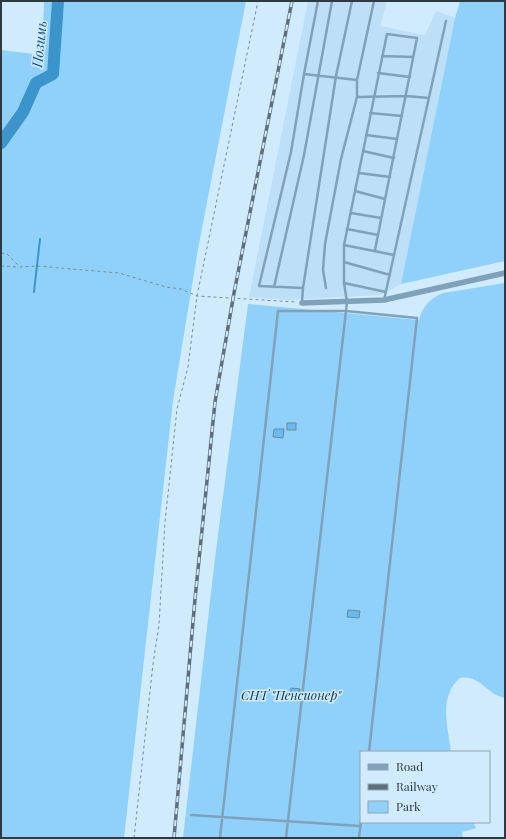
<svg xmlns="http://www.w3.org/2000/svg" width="506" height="839" font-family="'Playfair Display',serif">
<rect width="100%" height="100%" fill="#d0ebfe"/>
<!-- built -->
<path fill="#bddff7" d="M 308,1 L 387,1 L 380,26 L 425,35 L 436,11 L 455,18 L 401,284 L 381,295 L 288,300 L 249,297 Z"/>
<!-- green -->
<path fill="#90d1fc" d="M 44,1 L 246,1 L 198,249 L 173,401 L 124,838 L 1,838 L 1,50 L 42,55 Z
M 460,1 L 505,1 L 505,261 L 401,284 L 455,18 Z
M 505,283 L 505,698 C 487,695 480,674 460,678 C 438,697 448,727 451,752 L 361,752 L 361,822 L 473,822 L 476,828 L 462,832 L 463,838 L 183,838 L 215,558 L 248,304 L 419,320 C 423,306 429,299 443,293 Z"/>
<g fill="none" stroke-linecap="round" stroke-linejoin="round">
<!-- stream -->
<path stroke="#3b95ca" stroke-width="2" d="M 34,292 L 40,239"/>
<!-- river -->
<path stroke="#3b95ca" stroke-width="12" d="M 1,143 L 23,112 L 36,83 L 53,74 L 58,1"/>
</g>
<!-- building -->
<path fill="#65bcf3" stroke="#6f8899" d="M 287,423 L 296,423 L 296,430 L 287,430 Z
M 274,429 L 284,429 L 283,438 L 273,437 Z
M 348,610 L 360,611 L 359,618 L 347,617 Z
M 291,688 L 300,689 L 299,697 L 290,696 Z"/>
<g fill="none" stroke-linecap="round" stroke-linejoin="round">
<!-- path -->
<path stroke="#788b97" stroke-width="1" stroke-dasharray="3 3" stroke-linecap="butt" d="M 1,253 L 7,254 L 20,267 L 37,266 L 119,273 L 166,287 L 181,289 L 197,296 L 296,302
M 1,266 L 19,267
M 134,838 L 153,664 L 159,625 L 165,522 L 177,409 L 188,367 L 197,296 L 258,1"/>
<!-- lane -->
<path stroke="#7fa1b9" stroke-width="2.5" d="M 382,56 L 413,57
M 378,73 L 410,77
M 304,74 L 357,80
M 358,97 L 406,96 L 429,98
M 370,113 L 402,116
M 366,135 L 397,139
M 363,151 L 394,158
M 359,173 L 390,177
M 355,191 L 385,199
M 351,213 L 381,218
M 347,229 L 378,235
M 344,245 L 394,255
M 344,262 L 390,275
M 344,283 L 386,292
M 274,287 L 304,155 L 332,1
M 303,288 L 259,286 L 291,152 L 304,74 L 318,1
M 326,288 L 323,270 L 325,244 L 341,159 L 357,97 L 357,80 L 374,1
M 384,300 L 446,21
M 302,302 L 303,288 L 336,76 L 352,1
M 191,815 L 360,826
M 220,838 L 278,311 L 346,311 L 417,318 L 369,752
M 286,838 L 347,302 L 344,283 L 344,245 L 387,34 L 417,38 L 375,250
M 359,838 L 361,821"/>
<!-- street -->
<path stroke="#7fa1b9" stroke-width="5.5" d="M 302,303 L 384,300 L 505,273"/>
<defs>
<path id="rail" d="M 174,838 L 195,599 L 215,402 L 234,293 L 292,1"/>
</defs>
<!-- rail casing -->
<use href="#rail" stroke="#5f6f7a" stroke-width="3.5"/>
<!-- rail -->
<use href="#rail" stroke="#d0ebfe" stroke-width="2" stroke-dasharray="6" stroke-linecap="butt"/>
</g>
<g text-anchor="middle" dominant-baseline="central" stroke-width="3" stroke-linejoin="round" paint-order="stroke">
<!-- park labels -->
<g font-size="13" font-style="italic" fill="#0e344b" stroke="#d0ebfe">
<text x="291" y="694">СНТ "Пенсионер"</text>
</g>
<!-- water labels -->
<g font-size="14" font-style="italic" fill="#0b5175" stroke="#d0ebfe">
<text transform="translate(39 44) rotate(-84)">Позимь</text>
</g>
</g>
<!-- border -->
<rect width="506" height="839" fill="none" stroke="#2e3940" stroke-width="4"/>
<!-- legend -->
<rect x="360" y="751" width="130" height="72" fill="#d0ebfe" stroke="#8fa4b2"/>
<rect x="368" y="764" width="20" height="6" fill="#7fa1b9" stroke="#8fa4b2"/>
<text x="396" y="771" font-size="12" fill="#2e3940">Road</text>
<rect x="368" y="784" width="20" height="6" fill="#5f6f7a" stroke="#8fa4b2"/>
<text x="396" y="791" font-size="12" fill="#2e3940">Railway</text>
<rect x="368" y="801" width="20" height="12" fill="#90d1fc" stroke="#8fa4b2"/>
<text x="396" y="811" font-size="12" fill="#2e3940">Park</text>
</svg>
